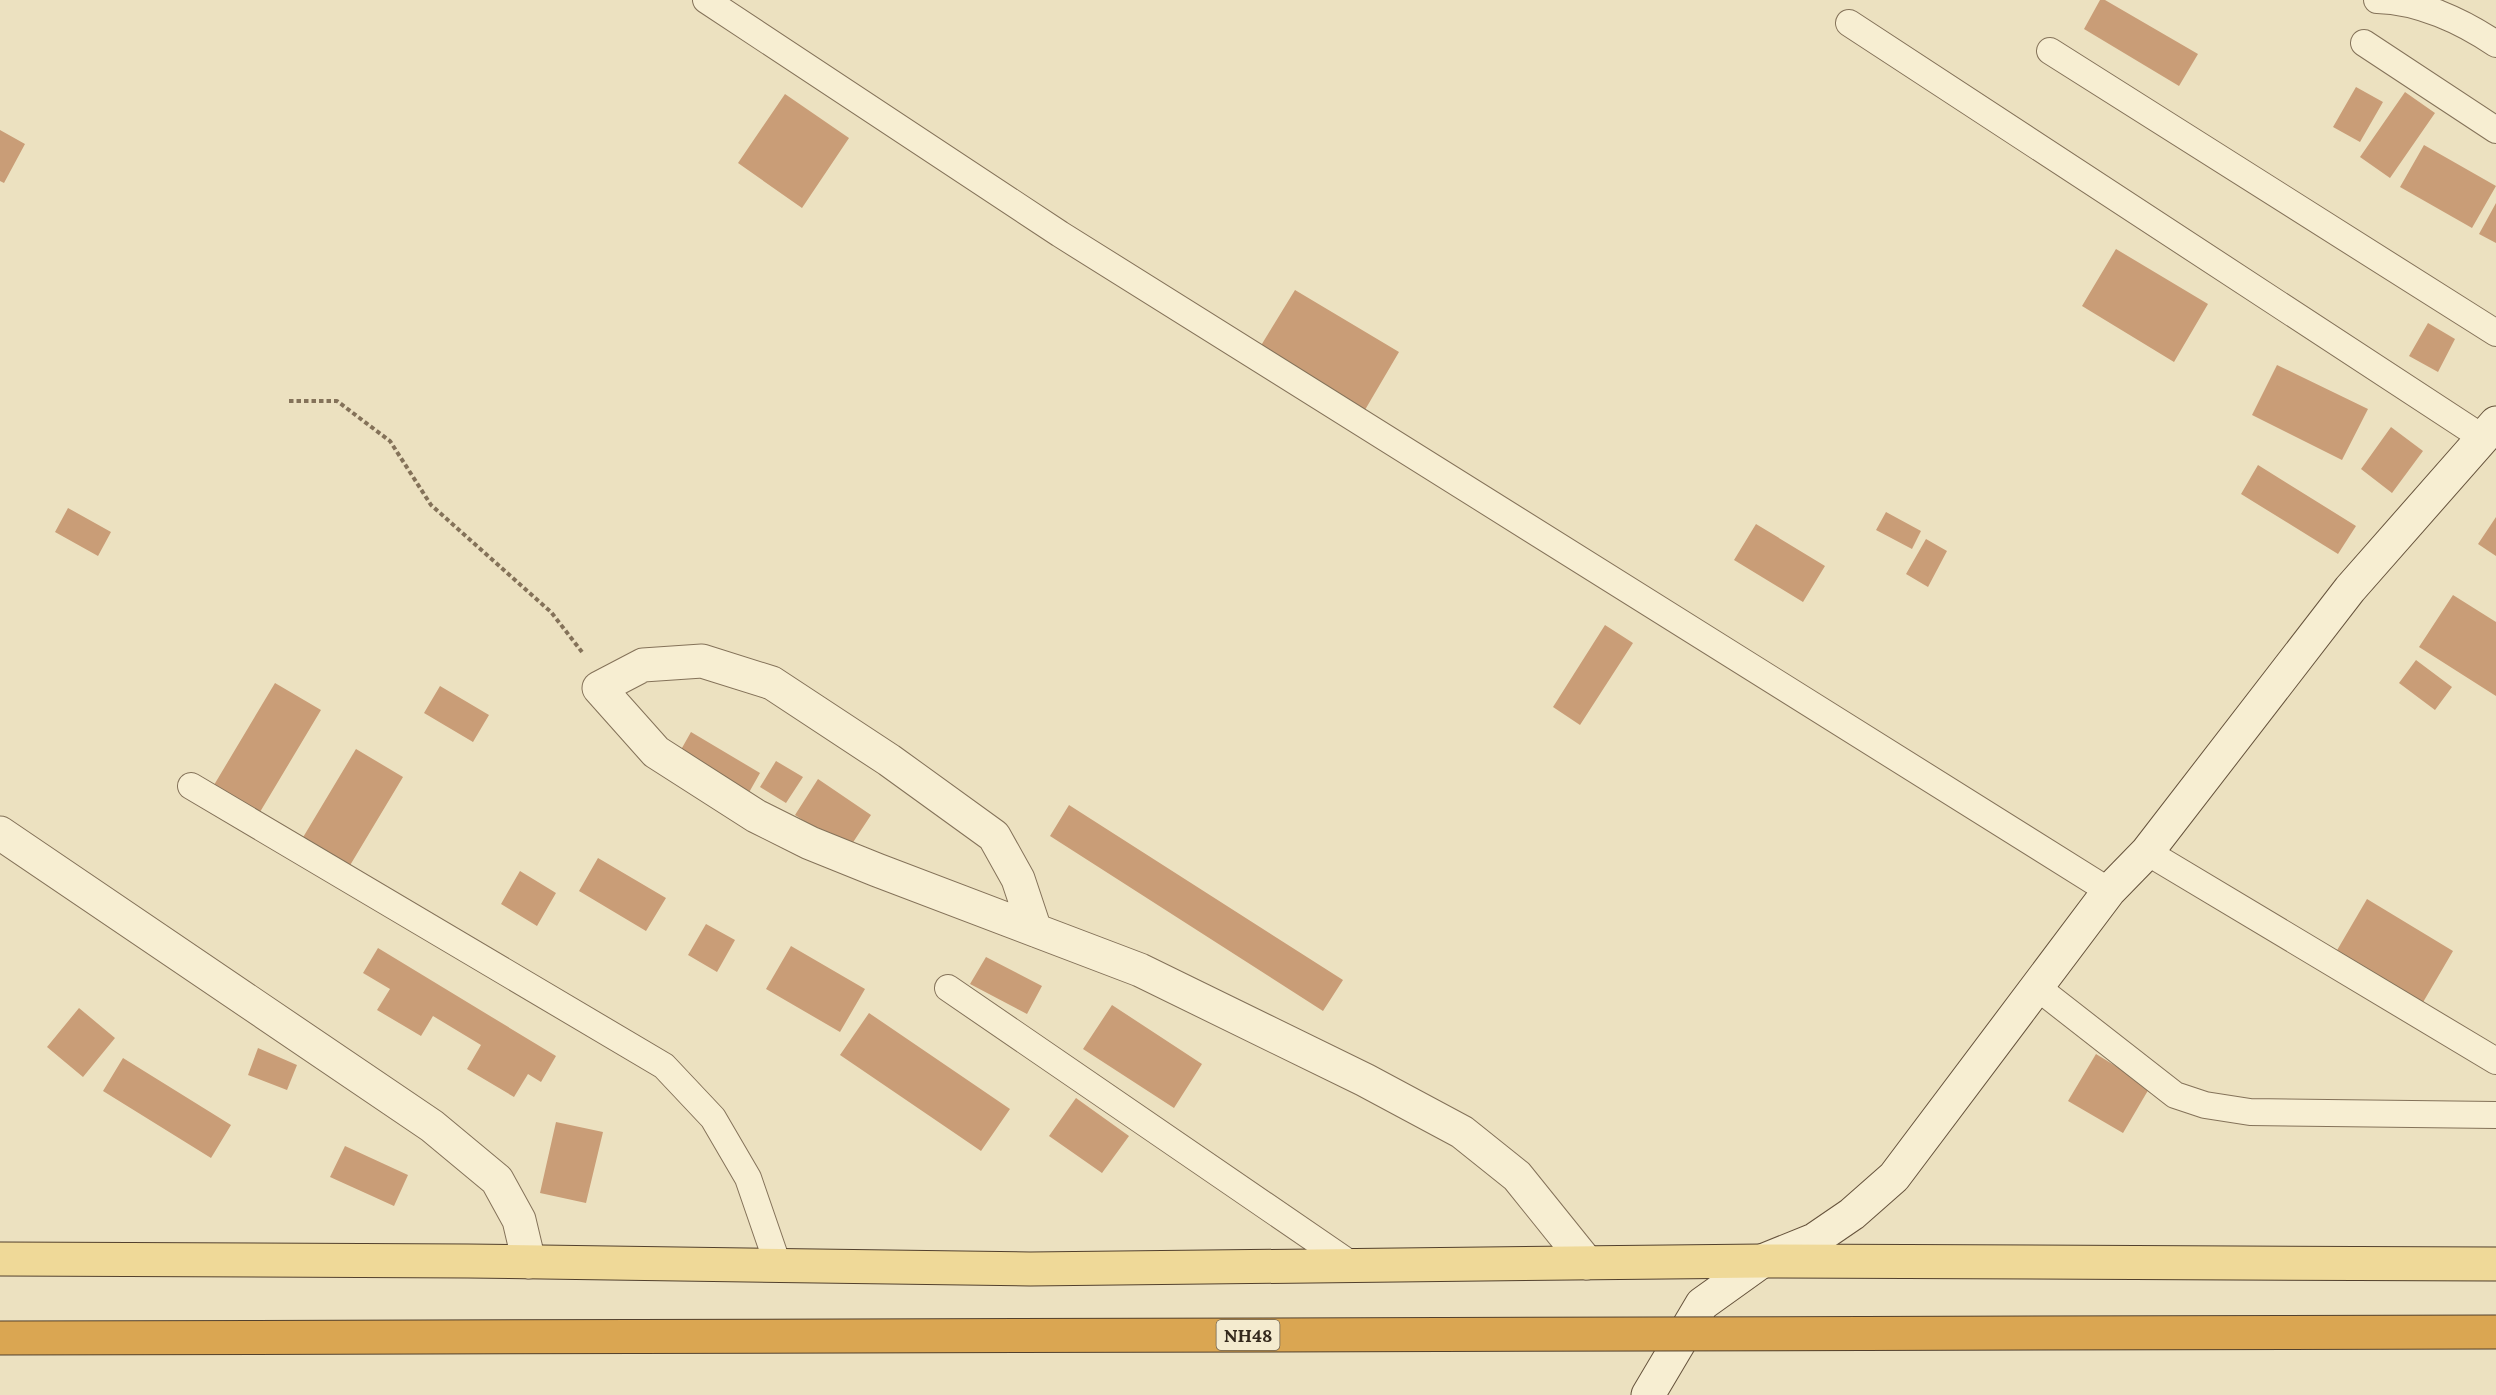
<svg xmlns="http://www.w3.org/2000/svg" width="2496" height="1395" font-family="Lora,serif">
<rect width="100%" height="100%" fill="#ece1c0"/>
<!-- building -->
<path fill="#c99d77" d="M 2100,0 L 2105,0 L 2198,54 L 2179,86 L 2084,29 Z
M 2356,87 L 2383,102 L 2360,142 L 2333,127 Z
M 2405,92 L 2435,113 L 2390,178 L 2360,157 Z
M 785,94 L 849,138 L 802,208 L 738,163 Z
M 0,130 L 25,144 L 4,183 L 0,181 Z
M 2424,145 L 2496,186 L 2472,228 L 2400,187 Z
M 2496,203 L 2496,243 L 2479,234 Z
M 2116,249 L 2208,304 L 2174,362 L 2082,306 Z
M 1295,290 L 1399,352 L 1362,415 L 1257,352 Z
M 2428,323 L 2455,339 L 2438,372 L 2409,356 Z
M 2277,365 L 2368,409 L 2342,460 L 2252,415 Z
M 2391,427 L 2423,451 L 2392,493 L 2361,469 Z
M 2258,465 L 2356,526 L 2338,554 L 2241,494 Z
M 68,508 L 111,532 L 98,556 L 55,532 Z
M 1886,512 L 1921,531 L 1912,549 L 1876,530 Z
M 2496,517 L 2496,556 L 2478,544 Z
M 1756,524 L 1825,566 L 1803,602 L 1734,560 Z
M 1926,539 L 1947,551 L 1928,587 L 1906,574 Z
M 2453,595 L 2496,622 L 2496,696 L 2419,647 Z
M 1605,625 L 1633,643 L 1580,725 L 1553,707 Z
M 2416,660 L 2452,687 L 2435,710 L 2399,683 Z
M 275,683 L 321,710 L 260,812 L 214,785 Z
M 440,686 L 489,715 L 473,742 L 424,713 Z
M 691,732 L 760,773 L 747,796 L 678,755 Z
M 356,749 L 403,777 L 349,867 L 302,839 Z
M 776,761 L 803,777 L 786,803 L 760,787 Z
M 818,779 L 871,815 L 848,850 L 795,815 Z
M 1069,805 L 1343,980 L 1323,1011 L 1050,836 Z
M 598,858 L 666,898 L 646,931 L 579,891 Z
M 520,871 L 556,893 L 537,926 L 501,904 Z
M 2367,899 L 2453,951 L 2422,1004 L 2336,952 Z
M 706,924 L 735,940 L 717,972 L 688,955 Z
M 791,946 L 865,989 L 840,1032 L 766,989 Z
M 378,948 L 556,1056 L 541,1082 L 528,1074 L 514,1097 L 467,1069 L 481,1045 L 433,1016 L 421,1036 L 377,1010 L 390,989 L 363,973 Z
M 986,957 L 1042,986 L 1027,1014 L 970,984 Z
M 1112,1005 L 1202,1064 L 1174,1108 L 1083,1049 Z
M 79,1008 L 115,1038 L 83,1077 L 47,1047 Z
M 869,1013 L 1010,1109 L 981,1151 L 840,1055 Z
M 258,1048 L 297,1065 L 287,1090 L 248,1075 Z
M 2096,1054 L 2150,1087 L 2123,1133 L 2068,1101 Z
M 123,1058 L 231,1125 L 211,1158 L 103,1091 Z
M 1076,1098 L 1129,1136 L 1102,1173 L 1049,1136 Z
M 556,1122 L 603,1132 L 586,1203 L 540,1193 Z
M 345,1146 L 408,1175 L 394,1206 L 330,1177 Z"/>
<g fill="none" stroke-linecap="round" stroke-linejoin="round">
<defs>
<path id="lane" d="M 706,0 L 1060,234 L 2109,891
M 2377,0 C 2419,1 2462,21 2496,44
M 1849,23 L 2483,438
M 2364,43 L 2496,130
M 2050,51 L 2496,333
M 191,786 L 664,1066 L 713,1118 L 748,1178 L 778,1265
M 2147,852 L 2496,1061
M 948,988 L 1352,1265
M 2038,988 L 2175,1095 L 2205,1105 L 2250,1112 L 2496,1115"/>
<path id="street" d="M 0,833 L 432,1126 L 497,1180 L 519,1220 L 529,1262
M 1035,930 L 1018,879 L 994,836 L 889,760 L 772,683 L 702,661 L 643,665 L 599,688 L 656,752 L 756,816 L 810,843 L 877,870 L 1140,970 L 1365,1080 L 1462,1132 L 1517,1176 L 1587,1263"/>
<path id="secondary" d="M 1648,1395 L 1702,1304 L 1762,1261 L 1814,1240 L 1852,1214 L 1894,1177 L 2109,891 L 2147,852 L 2350,589 L 2496,423"/>
<path id="primary" d="M 0,1259 L 468,1261 L 1030,1269 L 1762,1261 L 2496,1264"/>
</defs>
<!-- lane casing -->
<use href="#lane" stroke="#847259" stroke-width="28"/>
<!-- street casing -->
<use href="#street" stroke="#847259" stroke-width="35"/>
<!-- secondary casing -->
<use href="#secondary" stroke="#66533c" stroke-width="35"/>
<!-- primary casing -->
<use href="#primary" stroke="#52402d" stroke-width="35"/>
<!-- path -->
<path stroke="#847259" stroke-width="4" stroke-dasharray="4.5 3" stroke-linecap="butt" d="M 289,401 L 337,401 L 390,441 L 431,505 L 551,612 L 582,652"/>
<!-- lane -->
<use href="#lane" stroke="#f7eed2" stroke-width="26"/>
<!-- street -->
<use href="#street" stroke="#f7eed2" stroke-width="33"/>
<!-- secondary -->
<use href="#secondary" stroke="#f7eed2" stroke-width="33"/>
<!-- primary -->
<use href="#primary" stroke="#efd998" stroke-width="33"/>
<defs>
<path id="highway-bridge" d="M 0,1338 L 2496,1332"/>
</defs>
<!-- highway-bridge casing -->
<use href="#highway-bridge" stroke="#52402d" stroke-width="35" stroke-linecap="butt"/>
<!-- highway-bridge -->
<use href="#highway-bridge" stroke="#daa652" stroke-width="33"/>
</g>
<g text-anchor="middle" dominant-baseline="central" stroke-width="6" stroke-linejoin="round" paint-order="stroke">
<!-- shield labels -->
<rect fill="#f4ebcf" stroke="#6e6352" stroke-width="1.5" x="1216.5" y="1320" width="63" height="30" rx="4.5"/>
<g font-size="18" font-weight="bold" fill="#34291d">
<text x="1248" y="1335">NH48</text>
</g>
</g>
</svg>
